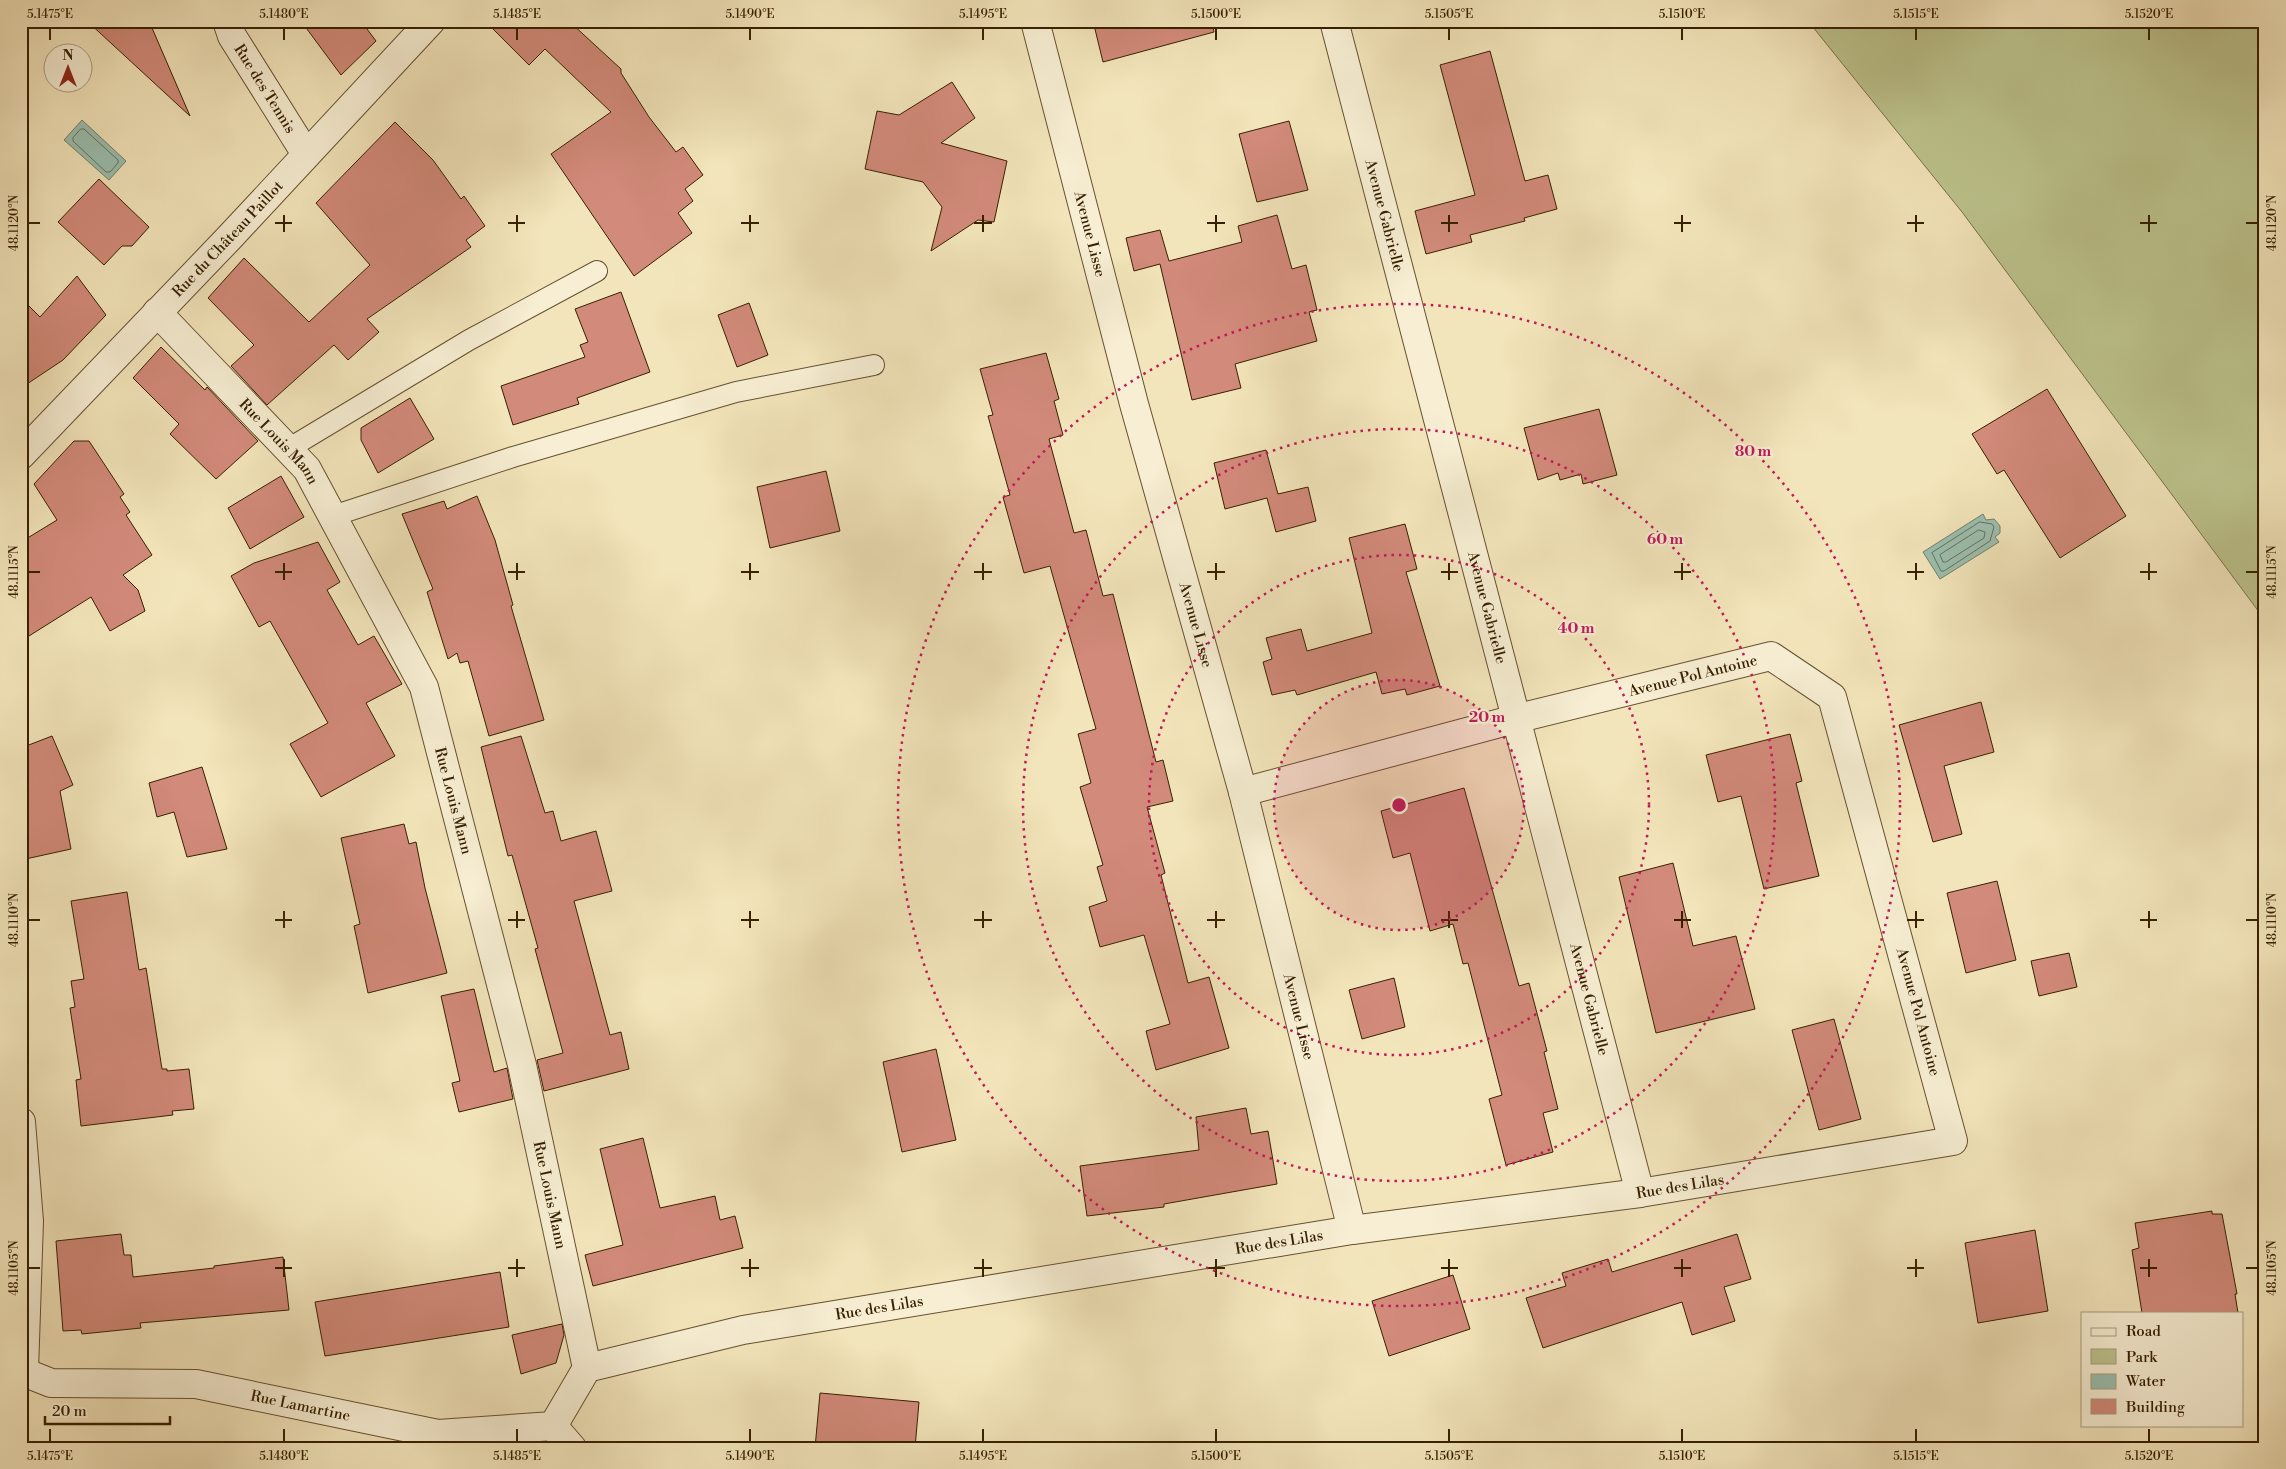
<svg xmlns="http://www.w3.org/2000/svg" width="2286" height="1469" font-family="'Libre Bodoni',serif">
<rect width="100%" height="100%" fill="#f3e5bb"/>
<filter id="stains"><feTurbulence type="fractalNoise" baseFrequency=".004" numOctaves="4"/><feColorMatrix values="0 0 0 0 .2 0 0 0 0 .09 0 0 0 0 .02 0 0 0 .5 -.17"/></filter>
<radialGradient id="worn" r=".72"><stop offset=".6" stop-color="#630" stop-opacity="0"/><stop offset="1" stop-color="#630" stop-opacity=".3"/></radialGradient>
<!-- green -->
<path fill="#bdc48e" stroke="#7a7247" d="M 1808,21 L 2265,21 L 2265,620 L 1962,212 Z"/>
<!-- water -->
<path fill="#9bbfb0" stroke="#737f6a" d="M 82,120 L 126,161 L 109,180 L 64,140 Z
M 1983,514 L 1986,520 L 1994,519 L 2000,526 L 2000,533 L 1995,537 L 1999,542 L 1940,579 L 1923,552 Z"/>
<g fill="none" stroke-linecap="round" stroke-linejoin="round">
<!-- shore -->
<path stroke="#697058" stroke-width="1" d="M 81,129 L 84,129 L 118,160 L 118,163 L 110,172 L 106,172 L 73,141 L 73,138 Z
M 1980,522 L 1992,524 L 1994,527 L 1990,541 L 1944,571 L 1941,571 L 1932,553 Z
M 1979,530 L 1985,532 L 1984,538 L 1946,562 L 1943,562 L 1940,555 Z"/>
</g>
<!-- building -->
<path fill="#d28a7a" stroke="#372000" d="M 87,21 L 149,21 L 190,116 Z
M 301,21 L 361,21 L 376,41 L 341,75 Z
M 485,21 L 572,21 L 571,23 L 621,69 L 621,73 L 649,117 L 676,152 L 683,147 L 703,175 L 685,189 L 693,201 L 678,213 L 692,233 L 634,276 L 551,154 L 611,112 L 545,49 L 529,65 Z
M 1093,21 L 1212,21 L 1214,32 L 1103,62 Z
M 1490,51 L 1525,181 L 1548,175 L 1557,209 L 1524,218 L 1525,221 L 1470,235 L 1472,242 L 1426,254 L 1415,211 L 1475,195 L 1440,65 Z
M 952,82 L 975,118 L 941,143 L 1007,161 L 994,222 L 978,220 L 931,251 L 942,207 L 923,182 L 865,169 L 877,111 L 899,115 Z
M 1289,121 L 1308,190 L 1257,202 L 1239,134 Z
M 395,122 L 433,160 L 461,199 L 464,196 L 485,226 L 466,240 L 471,247 L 367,319 L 379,332 L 348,360 L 334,345 L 267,405 L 231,366 L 254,345 L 208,298 L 244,258 L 309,322 L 370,265 L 316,203 Z
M 99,179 L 149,227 L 132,246 L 122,246 L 104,265 L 58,222 Z
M 1277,215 L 1292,269 L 1306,265 L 1317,310 L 1309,312 L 1317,341 L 1235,364 L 1241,388 L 1192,400 L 1160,264 L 1134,271 L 1126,238 L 1160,230 L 1169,261 L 1242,242 L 1238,226 Z
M 77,276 L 106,315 L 63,360 L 21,388 L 21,298 L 40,317 Z
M 621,292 L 650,372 L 577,398 L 579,404 L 513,425 L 501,386 L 585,357 L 580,345 L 588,342 L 575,309 Z
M 749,303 L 768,355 L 737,367 L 718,315 Z
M 161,347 L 205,390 L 207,387 L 258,441 L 216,479 L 170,434 L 179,424 L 133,378 Z
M 1046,353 L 1059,399 L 1054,401 L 1063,435 L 1049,439 L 1074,533 L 1086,530 L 1103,596 L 1113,594 L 1156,762 L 1163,760 L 1173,801 L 1147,807 L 1165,873 L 1161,875 L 1188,983 L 1209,977 L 1229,1048 L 1156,1070 L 1146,1031 L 1170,1024 L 1144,935 L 1100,947 L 1089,907 L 1107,901 L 1097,867 L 1103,865 L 1080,787 L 1091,783 L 1078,734 L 1096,729 L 1050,566 L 1024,573 L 1003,497 L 1010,495 L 988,416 L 993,415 L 980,369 Z
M 2047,389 L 2126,516 L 2060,558 L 2004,470 L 1997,474 L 1972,434 Z
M 410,398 L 434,439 L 378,473 L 361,440 L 361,428 Z
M 1599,409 L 1617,475 L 1583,484 L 1581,474 L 1560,480 L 1558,473 L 1538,480 L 1524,428 Z
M 74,441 L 89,441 L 124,494 L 120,497 L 130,512 L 126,515 L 152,555 L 123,575 L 138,590 L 145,611 L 110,631 L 91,597 L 21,641 L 21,542 L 57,520 L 34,484 Z
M 1266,450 L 1278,494 L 1308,487 L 1316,521 L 1276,532 L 1267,498 L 1225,509 L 1214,463 Z
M 826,471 L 840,531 L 770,548 L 757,487 Z
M 281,476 L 304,517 L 250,549 L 228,508 Z
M 477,496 L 495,540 L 513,605 L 511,606 L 544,720 L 489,736 L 468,661 L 460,663 L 457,653 L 448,659 L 427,592 L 433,589 L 402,514 L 444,501 L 447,509 Z
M 1405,524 L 1417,569 L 1406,572 L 1440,686 L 1407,695 L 1405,689 L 1382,694 L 1376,672 L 1297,695 L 1295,690 L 1272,695 L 1263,662 L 1272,659 L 1266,638 L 1301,629 L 1307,651 L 1372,633 L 1349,538 Z
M 318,542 L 340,582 L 327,590 L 358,645 L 374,636 L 402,684 L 366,703 L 395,756 L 321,797 L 290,744 L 328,723 L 270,621 L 259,627 L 231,576 L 254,563 Z
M 1981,702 L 1994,752 L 1944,766 L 1962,834 L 1933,842 L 1899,725 Z
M 1790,734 L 1802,781 L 1796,783 L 1819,876 L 1764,889 L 1741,796 L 1718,802 L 1706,755 Z
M 52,736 L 73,785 L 60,791 L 71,849 L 21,860 L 21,748 Z
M 521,736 L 545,813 L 553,811 L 561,841 L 596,831 L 612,891 L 574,901 L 610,1035 L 621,1032 L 629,1069 L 544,1091 L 537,1060 L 563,1053 L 535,949 L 538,948 L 512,855 L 508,856 L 481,747 Z
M 202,767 L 227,849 L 187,857 L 174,812 L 157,817 L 149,783 Z
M 1464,788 L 1519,986 L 1529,983 L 1547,1051 L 1544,1052 L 1558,1109 L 1543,1113 L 1553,1152 L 1506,1165 L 1489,1099 L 1502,1095 L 1468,963 L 1463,964 L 1453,924 L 1430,931 L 1410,853 L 1393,858 L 1381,811 Z
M 404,824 L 409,844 L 416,842 L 425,888 L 447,973 L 368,993 L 354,926 L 360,924 L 341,838 Z
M 1673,863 L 1693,946 L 1736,936 L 1755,1009 L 1656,1033 L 1619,877 Z
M 1997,881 L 2016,960 L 1966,973 L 1947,893 Z
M 127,892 L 139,970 L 146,968 L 162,1069 L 167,1069 L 167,1071 L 189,1069 L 194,1109 L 172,1111 L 173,1115 L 81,1126 L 76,1080 L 81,1079 L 70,1008 L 75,1007 L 71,981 L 84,979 L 71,901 Z
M 2069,953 L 2077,987 L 2039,996 L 2031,961 Z
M 1394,978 L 1405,1027 L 1362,1039 L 1349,990 Z
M 474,989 L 494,1072 L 507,1068 L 513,1099 L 459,1112 L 452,1083 L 460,1081 L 441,996 Z
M 1834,1019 L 1861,1119 L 1819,1130 L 1792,1030 Z
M 936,1049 L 956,1140 L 902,1152 L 883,1062 Z
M 1246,1108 L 1251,1134 L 1268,1131 L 1277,1184 L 1164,1204 L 1164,1207 L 1087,1216 L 1080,1166 L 1199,1150 L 1196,1117 Z
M 643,1138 L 660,1208 L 715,1196 L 720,1220 L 735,1216 L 743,1248 L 593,1286 L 585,1255 L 623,1245 L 600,1149 Z
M 2212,1211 L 2212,1214 L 2222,1214 L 2237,1294 L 2235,1294 L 2238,1313 L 2142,1313 L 2132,1250 L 2139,1248 L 2135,1223 Z
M 2035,1230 L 2048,1311 L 1978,1323 L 1965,1243 Z
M 121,1234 L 124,1255 L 131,1255 L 133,1277 L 214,1268 L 214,1266 L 283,1257 L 289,1310 L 140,1323 L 141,1328 L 82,1334 L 81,1330 L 63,1331 L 56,1241 Z
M 1737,1234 L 1751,1279 L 1724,1287 L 1735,1321 L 1692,1335 L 1682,1302 L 1543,1348 L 1526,1298 L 1566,1286 L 1562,1273 L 1608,1259 L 1612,1272 Z
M 500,1272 L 509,1327 L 325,1356 L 315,1302 Z
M 1453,1275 L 1470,1329 L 1389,1356 L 1372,1301 Z
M 562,1324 L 564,1335 L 556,1363 L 521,1374 L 512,1335 Z
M 820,1393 L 919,1402 L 915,1448 L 815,1448 Z"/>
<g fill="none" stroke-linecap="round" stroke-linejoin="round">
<defs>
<path id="lane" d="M 288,449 L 469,340 L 597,271
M 333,516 L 513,457 L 736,392 L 874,365"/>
<g id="street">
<path id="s1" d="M 227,21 L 232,36 L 306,154"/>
<path id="s2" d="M 1035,21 L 1134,404 L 1243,792 L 1352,1230"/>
<path id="s3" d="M 1334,21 L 1640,1193"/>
<path id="s4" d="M 157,312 L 307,469 L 424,687 L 522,1065 L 587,1368"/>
<path id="s5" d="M 21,455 L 229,238 L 431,21"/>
<path d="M 21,1122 L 29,1221 L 24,1371"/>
<path id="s6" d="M 21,1371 L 51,1383 L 196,1384 L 438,1434 L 553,1426 L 572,1448"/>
<path id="s7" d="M 553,1426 L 587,1368 L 743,1330 L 1352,1230 L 1640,1193 L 1953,1141 L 1832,697 L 1771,656 L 1515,719 L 1243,792"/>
</g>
</defs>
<!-- lane casing -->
<use href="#lane" stroke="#66512f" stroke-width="22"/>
<!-- street casing -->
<use href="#street" stroke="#66512f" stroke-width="30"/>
<!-- lane -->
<use href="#lane" stroke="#f7eed3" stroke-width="20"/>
<!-- street -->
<use href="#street" stroke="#f7eed3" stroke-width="28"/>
</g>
<!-- ticks -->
<path fill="none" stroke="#372000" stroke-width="2" d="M 50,28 L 50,40M 284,28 L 284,40M 517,28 L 517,40M 750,28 L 750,40M 983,28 L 983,40M 1216,28 L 1216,40M 1449,28 L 1449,40M 1682,28 L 1682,40M 1916,28 L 1916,40M 2149,28 L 2149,40M 284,215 L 284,232M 517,215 L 517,232M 750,215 L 750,232M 983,215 L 983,232M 1216,215 L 1216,232M 1449,215 L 1449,232M 1682,215 L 1682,232M 1916,215 L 1916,232M 2149,215 L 2149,232M 28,223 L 40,223M 275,223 L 292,223M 508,223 L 525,223M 741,223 L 759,223M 974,223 L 992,223M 1207,223 L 1225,223M 1441,223 L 1458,223M 1674,223 L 1691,223M 1907,223 L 1924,223M 2140,223 L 2157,223M 2246,223 L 2258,223M 284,563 L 284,580M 517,563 L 517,580M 750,563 L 750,580M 983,563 L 983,580M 1216,563 L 1216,580M 1449,563 L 1449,580M 1682,563 L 1682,580M 1916,563 L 1916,580M 2149,563 L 2149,580M 28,572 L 40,572M 275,572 L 292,572M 508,572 L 525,572M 741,572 L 759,572M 974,572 L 992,572M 1207,572 L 1225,572M 1441,572 L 1458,572M 1674,572 L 1691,572M 1907,572 L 1924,572M 2140,572 L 2157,572M 2246,572 L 2258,572M 284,911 L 284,928M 517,911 L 517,928M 750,911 L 750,928M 983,911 L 983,928M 1216,911 L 1216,928M 1449,911 L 1449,928M 1682,911 L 1682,928M 1916,911 L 1916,928M 2149,911 L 2149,928M 28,920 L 40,920M 275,920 L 292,920M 508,920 L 525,920M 741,920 L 759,920M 974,920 L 992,920M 1207,920 L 1225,920M 1441,920 L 1458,920M 1674,920 L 1691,920M 1907,920 L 1924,920M 2140,920 L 2157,920M 2246,920 L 2258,920M 284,1259 L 284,1277M 517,1259 L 517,1277M 750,1259 L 750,1277M 983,1259 L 983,1277M 1216,1259 L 1216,1277M 1449,1259 L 1449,1277M 1682,1259 L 1682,1277M 1916,1259 L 1916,1277M 2149,1259 L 2149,1277M 28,1268 L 40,1268M 275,1268 L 292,1268M 508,1268 L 525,1268M 741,1268 L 759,1268M 974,1268 L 992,1268M 1207,1268 L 1225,1268M 1441,1268 L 1458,1268M 1674,1268 L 1691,1268M 1907,1268 L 1924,1268M 2140,1268 L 2157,1268M 2246,1268 L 2258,1268M 50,1429 L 50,1442M 284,1429 L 284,1442M 517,1429 L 517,1442M 750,1429 L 750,1442M 983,1429 L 983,1442M 1216,1429 L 1216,1442M 1449,1429 L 1449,1442M 1682,1429 L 1682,1442M 1916,1429 L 1916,1442M 2149,1429 L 2149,1442"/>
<!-- distance rings -->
<circle cx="1399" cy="805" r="125" fill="#c2185b" fill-opacity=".12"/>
<g fill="none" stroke="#c2185b" stroke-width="2.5" stroke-dasharray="2.5 5">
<circle cx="1399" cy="805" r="125"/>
<circle cx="1399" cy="805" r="250"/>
<circle cx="1399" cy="805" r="376"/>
<circle cx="1399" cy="805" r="501"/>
</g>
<g text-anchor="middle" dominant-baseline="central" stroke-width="4.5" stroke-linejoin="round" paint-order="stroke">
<!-- street labels -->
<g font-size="15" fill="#372000" stroke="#f7eed3">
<text stroke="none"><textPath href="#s1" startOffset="78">Rue des Tennis</textPath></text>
<text stroke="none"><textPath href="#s3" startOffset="201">Avenue Gabrielle</textPath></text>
<text stroke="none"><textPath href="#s2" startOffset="220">Avenue Lisse</textPath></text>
<text stroke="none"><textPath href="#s5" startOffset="299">Rue du Château Paillot</textPath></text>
<text stroke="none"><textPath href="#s4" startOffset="178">Rue Louis Mann</textPath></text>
<text stroke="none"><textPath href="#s3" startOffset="606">Avenue Gabrielle</textPath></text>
<text stroke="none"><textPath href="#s2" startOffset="625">Avenue Lisse</textPath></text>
<text transform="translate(1693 676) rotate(-14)">Avenue Pol Antoine</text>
<text stroke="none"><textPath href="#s4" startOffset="582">Rue Louis Mann</textPath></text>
<text stroke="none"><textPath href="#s3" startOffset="1011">Avenue Gabrielle</textPath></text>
<text transform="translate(1918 1012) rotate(75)">Avenue Pol Antoine</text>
<text stroke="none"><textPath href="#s2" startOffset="1030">Avenue Lisse</textPath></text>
<text stroke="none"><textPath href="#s7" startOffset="1176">Rue des Lilas</textPath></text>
<text stroke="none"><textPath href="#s4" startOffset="988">Rue Louis Mann</textPath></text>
<text stroke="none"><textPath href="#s7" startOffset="771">Rue des Lilas</textPath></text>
<text stroke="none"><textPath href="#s7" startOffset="366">Rue des Lilas</textPath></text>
<text stroke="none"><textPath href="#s6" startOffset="284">Rue Lamartine</textPath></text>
</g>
</g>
<circle cx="1399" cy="805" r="8" fill="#c2185b" stroke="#f7eed3" stroke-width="2.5"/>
<g font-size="15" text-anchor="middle" font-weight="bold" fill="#c2185b" stroke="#f7eed3" stroke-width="4.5" stroke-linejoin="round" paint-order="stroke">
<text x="1753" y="456">80 m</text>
<text x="1665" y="544">60 m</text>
<text x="1576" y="633">40 m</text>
<text x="1487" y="722">20 m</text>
</g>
<!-- margin -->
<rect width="2286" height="1469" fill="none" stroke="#f3e5bb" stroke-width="55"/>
<!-- legend -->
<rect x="2081" y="1312" width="162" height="115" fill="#f7eed3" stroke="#aa9c7f"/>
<rect x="2091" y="1328" width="25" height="8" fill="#f7eed3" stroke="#aa9c7f"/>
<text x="2126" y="1336" font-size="15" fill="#372000">Road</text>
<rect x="2091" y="1349" width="25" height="15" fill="#bdc48e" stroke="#aa9c7f"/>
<text x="2126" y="1362" font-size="15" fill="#372000">Park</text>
<rect x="2091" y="1374" width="25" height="15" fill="#9bbfb0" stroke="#aa9c7f"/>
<text x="2126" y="1386" font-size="15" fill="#372000">Water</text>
<rect x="2091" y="1399" width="25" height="15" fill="#d28a7a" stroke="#aa9c7f"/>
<text x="2126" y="1412" font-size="15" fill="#372000">Building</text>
<!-- north arrow -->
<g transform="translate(68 68)"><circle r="24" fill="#f7eed3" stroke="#aa9c7f"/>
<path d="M0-4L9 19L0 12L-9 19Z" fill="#8f2418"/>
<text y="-8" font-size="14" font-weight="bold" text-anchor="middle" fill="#372000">N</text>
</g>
<!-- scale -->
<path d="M45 1416v8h125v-8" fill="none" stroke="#372000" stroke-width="2.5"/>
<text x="52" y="1416" font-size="15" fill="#372000" stroke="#f7eed3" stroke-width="4" paint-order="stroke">20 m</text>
<rect x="28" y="28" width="2230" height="1414" fill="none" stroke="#372000" stroke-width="2"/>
<g font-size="12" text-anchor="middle" fill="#372000">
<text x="50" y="18">5.1475°E</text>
<text x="284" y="18">5.1480°E</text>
<text x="517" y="18">5.1485°E</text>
<text x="750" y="18">5.1490°E</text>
<text x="983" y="18">5.1495°E</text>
<text x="1216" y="18">5.1500°E</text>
<text x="1449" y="18">5.1505°E</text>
<text x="1682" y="18">5.1510°E</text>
<text x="1916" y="18">5.1515°E</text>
<text x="2149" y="18">5.1520°E</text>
<text transform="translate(14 223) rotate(-90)" y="4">48.1120°N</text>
<text transform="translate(2272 223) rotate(-90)" y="4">48.1120°N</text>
<text transform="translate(14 572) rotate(-90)" y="4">48.1115°N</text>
<text transform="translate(2272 572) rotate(-90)" y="4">48.1115°N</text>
<text transform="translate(14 920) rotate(-90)" y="4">48.1110°N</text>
<text transform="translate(2272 920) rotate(-90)" y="4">48.1110°N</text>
<text transform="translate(14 1268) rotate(-90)" y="4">48.1105°N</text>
<text transform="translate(2272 1268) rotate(-90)" y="4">48.1105°N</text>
<text x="50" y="1460">5.1475°E</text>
<text x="284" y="1460">5.1480°E</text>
<text x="517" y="1460">5.1485°E</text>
<text x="750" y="1460">5.1490°E</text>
<text x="983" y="1460">5.1495°E</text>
<text x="1216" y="1460">5.1500°E</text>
<text x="1449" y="1460">5.1505°E</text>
<text x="1682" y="1460">5.1510°E</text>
<text x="1916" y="1460">5.1515°E</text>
<text x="2149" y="1460">5.1520°E</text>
</g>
<rect width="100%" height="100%" filter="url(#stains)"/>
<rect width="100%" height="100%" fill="url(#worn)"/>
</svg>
